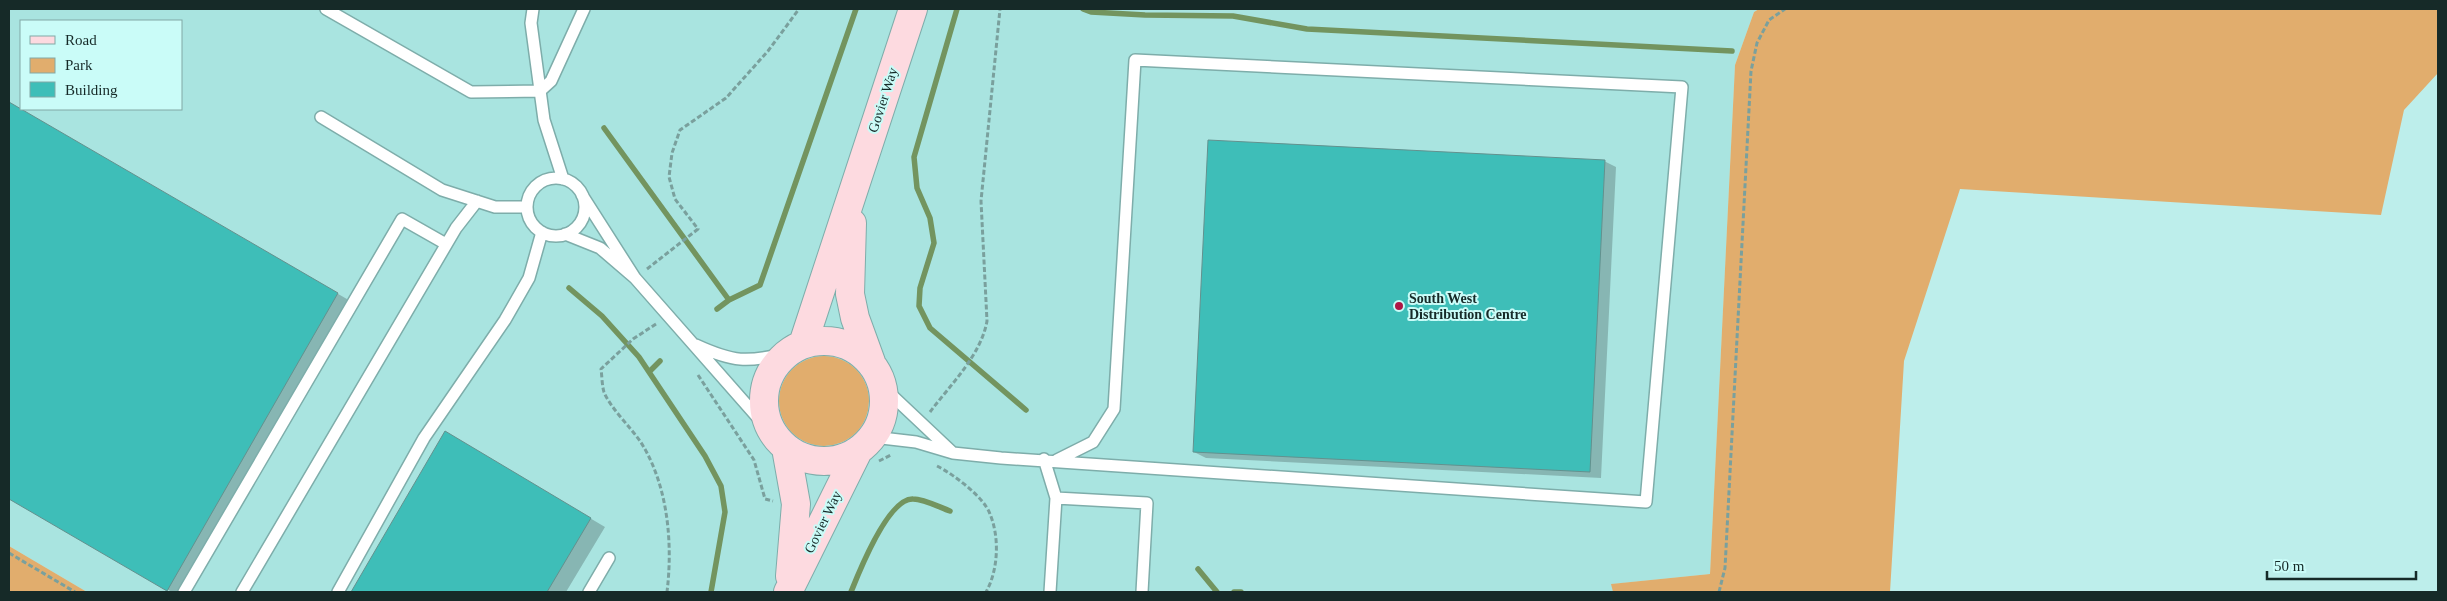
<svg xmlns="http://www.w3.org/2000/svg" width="2447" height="601" font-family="'Times New Roman',serif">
<rect width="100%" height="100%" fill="#bdeeeb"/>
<!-- built -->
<path fill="#a9e4e0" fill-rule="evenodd" d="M 9,9 L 1759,9 L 1754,12 L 1735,65 L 1710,574 L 1612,584 L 1613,592 L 87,592 L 9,546 ZM 21,21 L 181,21 L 181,109 L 21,109 Z"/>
<!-- green -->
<path fill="#e1ad6d" d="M 1759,9 L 2438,9 L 2438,73 L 2404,110 L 2381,215 L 1960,189 L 1904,361 L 1890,592 L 1613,592 L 1611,584 L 1710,574 L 1735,65 L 1754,12 Z
M779 401a45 45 0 1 1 90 0a45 45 0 1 1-90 0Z
M 9,546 L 87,592 L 9,592 Z"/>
<!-- shadow -->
<path fill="#0003" d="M 9,103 L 352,302 L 185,592 L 172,592 L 9,498 Z
M 1604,161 L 1616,167 L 1601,478 L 1206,458 L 1194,452 Z
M 446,433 L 605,527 L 566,592 L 352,592 Z"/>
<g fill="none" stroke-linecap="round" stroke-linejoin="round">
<!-- stream -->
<path stroke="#73945f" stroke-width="5.5" d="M 957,9 L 914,157 L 917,188 L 930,218 L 934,243 L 920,288 L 919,306 L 930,328 L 1026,410
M 1083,9 L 1091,12 L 1145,15 L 1233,16 L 1307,29 L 1732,51
M 604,128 L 729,300
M 569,288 L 602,316 L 639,357 L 705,456 L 721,486 L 725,512 L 711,592
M 717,309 L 729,300 L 760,285 L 856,9
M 649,372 L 660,361
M 1198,569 L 1217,592
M 851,592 C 859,572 888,498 913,499 C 924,499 939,507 950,511
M 1234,592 L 1241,592"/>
</g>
<!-- building -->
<path fill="#3ebeb8" stroke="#63918e" d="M 9,102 L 338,293 L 167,591 L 9,499 Z
M 1208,140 L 1605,160 L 1590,472 L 1193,452 Z
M 445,431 L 591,518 L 547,592 L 351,592 Z"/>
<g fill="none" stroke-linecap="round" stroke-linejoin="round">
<defs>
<path id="lane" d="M 326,9 L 471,92 L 540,91 L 551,81 L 584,9
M 533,9 L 531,23 L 544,120 L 563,179
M 321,117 L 442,190 L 495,207 L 527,207
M527 207a29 29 0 1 1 58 0a29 29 0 1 1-58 0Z
M 565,234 L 600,248 L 635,278 L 582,195
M 635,278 L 774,436
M 696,345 C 733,362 747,363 787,353
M 883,387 L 952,452
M 873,437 L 916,442 L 953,453 L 1001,458 L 1646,502 L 1682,87 L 1135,60 L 1114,409 L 1093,442 L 1057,460
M 1044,459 L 1056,498 L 1050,592
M 1056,498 L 1147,503 L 1142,592
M 184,592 L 402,219 L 446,244
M 242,592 L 456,228 L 477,201
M 338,592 L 424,438 L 505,320 L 529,278 L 542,232
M 589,592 L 609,558"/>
<path id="secondary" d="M 852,223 L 850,294 L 855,318 L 871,362
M764 401a60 60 0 1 1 120 0a60 60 0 1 1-120 0Z
M 803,344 L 913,9
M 786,448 L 796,504 L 790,576
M 788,592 L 857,453"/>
</defs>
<!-- lane casing -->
<use href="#lane" stroke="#7eadaa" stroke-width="14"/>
<!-- secondary casing -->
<use href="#secondary" stroke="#7eadaa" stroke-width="30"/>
<!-- path -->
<path stroke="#7aa09d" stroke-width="3" stroke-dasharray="5 2.5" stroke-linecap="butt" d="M 647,269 L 698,229 L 675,199 L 669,177 L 672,153 L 680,130 L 726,98 L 768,51 L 799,9
M 656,324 L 633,339 L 601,369 C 602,376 602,386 604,392 C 609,406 631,428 640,441 C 668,484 673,543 667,592
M 698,375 L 754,460 L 765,499 L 773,501
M 930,412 C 951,384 981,355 987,321 L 981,201 L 1000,9
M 879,461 L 891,455
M 937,466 C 953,474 984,497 990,514 C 1000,538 998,571 986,592
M 9,553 L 75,592
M 1719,592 L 1725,568 L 1751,71 L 1757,43 L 1769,20 L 1785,9"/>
<!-- lane -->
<use href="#lane" stroke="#fff" stroke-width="11"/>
<!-- secondary -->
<use href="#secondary" stroke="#fddae0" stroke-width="28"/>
</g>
<!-- markers -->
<circle fill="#ac1745" stroke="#cafcf8" stroke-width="2" cx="1399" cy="306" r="5"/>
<g text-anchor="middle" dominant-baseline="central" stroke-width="4" stroke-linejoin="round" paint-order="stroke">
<!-- street labels -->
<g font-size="14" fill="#162a28" stroke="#cafcf8">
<text transform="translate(883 100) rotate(-72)">Govier Way</text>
<text transform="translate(823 522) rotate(-64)">Govier Way</text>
</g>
<!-- poi labels -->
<g font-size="14" font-weight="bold" fill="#162a28" stroke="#cafcf8" text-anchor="start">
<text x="1409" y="298">South West<tspan x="1409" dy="16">Distribution Centre</tspan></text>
</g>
</g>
<!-- border -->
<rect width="2447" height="601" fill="none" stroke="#162a28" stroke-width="20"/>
<!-- legend -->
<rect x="20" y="20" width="162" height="90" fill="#cafcf8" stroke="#82a8a5"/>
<rect x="30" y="36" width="25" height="8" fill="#fddae0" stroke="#82a8a5"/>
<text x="65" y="45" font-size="15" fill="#162a28">Road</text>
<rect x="30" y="58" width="25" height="15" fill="#e1ad6d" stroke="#82a8a5"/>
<text x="65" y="70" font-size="15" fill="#162a28">Park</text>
<rect x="30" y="82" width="25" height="15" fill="#3ebeb8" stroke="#82a8a5"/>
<text x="65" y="95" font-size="15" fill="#162a28">Building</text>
<!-- scale -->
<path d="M2267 571v8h149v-8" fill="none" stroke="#162a28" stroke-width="2.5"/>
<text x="2274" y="571" font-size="15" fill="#162a28" stroke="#cafcf8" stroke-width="4" paint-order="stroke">50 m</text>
</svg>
